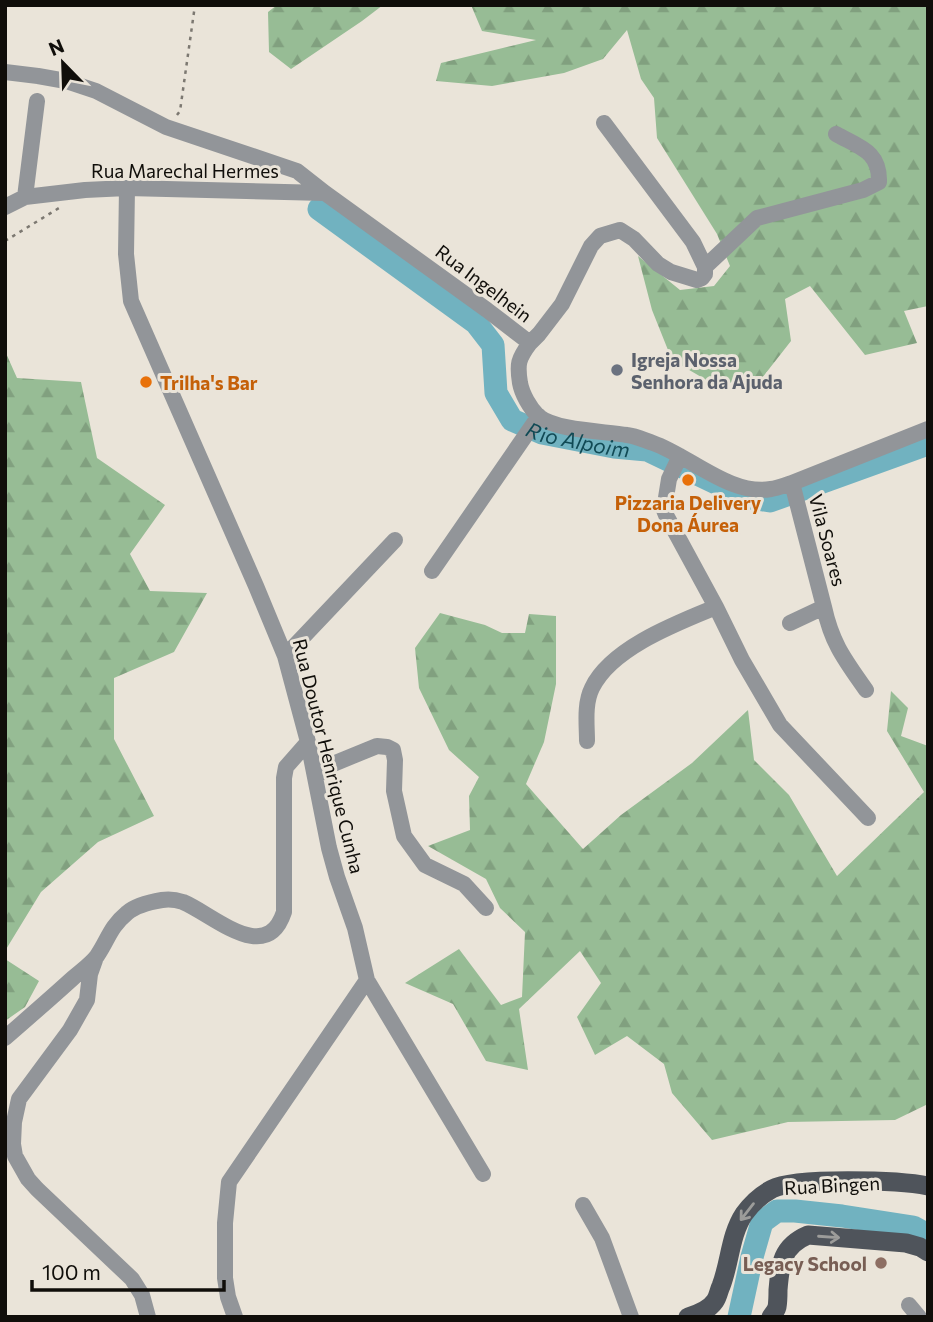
<svg xmlns="http://www.w3.org/2000/svg" width="933" height="1322" font-family="Commissioner,sans-serif">
<defs>
<pattern id="forest-firs" width="22" height="20" patternUnits="userSpaceOnUse" patternTransform="scale(1.75)"><rect width="22" height="20" fill="#97bc95"/><path d="M5 1l3.5 6h-7zM16 11l3.5 6h-7z" fill="#81a07f"/></pattern>
</defs>
<rect width="100%" height="100%" fill="#eae4d9"/>
<!-- forest -->
<path fill="url(#forest-firs)" d="M 277,5 L 383,5 L 362,21 L 291,69 L 269,52 L 268,12 Z
M 471,5 L 928,5 L 928,306 L 904,311 L 917,343 L 865,355 L 810,286 L 785,299 L 791,341 L 762,378 L 715,385 L 672,360 L 652,310 L 638,256 L 680,290 L 714,286 L 730,266 L 717,234 L 657,138 L 654,98 L 641,79 L 627,30 L 603,59 L 564,73 L 492,86 L 436,81 L 441,63 L 536,40 L 482,31 Z
M 5,351 L 17,378 L 81,382 L 97,458 L 165,505 L 130,554 L 150,591 L 207,593 L 174,652 L 114,678 L 114,739 L 154,816 L 98,842 L 41,892 L 5,951 Z
M 440,613 L 485,625 L 502,633 L 525,633 L 529,614 L 556,616 L 556,684 L 544,742 L 526,784 L 583,849 L 621,815 L 692,763 L 748,710 L 754,760 L 789,795 L 837,876 L 924,792 L 887,731 L 891,691 L 908,708 L 901,736 L 928,746 L 928,1104 L 895,1120 L 788,1122 L 712,1140 L 672,1093 L 664,1064 L 627,1036 L 595,1055 L 577,1017 L 601,983 L 580,951 L 519,1009 L 528,1070 L 486,1061 L 453,1004 L 405,983 L 459,949 L 501,1005 L 522,997 L 525,932 L 500,908 L 486,879 L 428,846 L 470,830 L 469,796 L 479,777 L 449,750 L 419,688 L 415,648 Z
M 5,959 L 39,981 L 25,1007 L 5,1021 Z"/>
<g fill="none" stroke-linecap="round" stroke-linejoin="round">
<!-- river -->
<g stroke="#71b2c0" stroke-width="23">
<path id="s1" d="M 319,209 L 476,323 L 493,345 L 496,393 L 512,420 L 542,433 L 614,447 L 647,450 L 745,497 L 770,501 L 928,444"/>
<path d="M 739,1317 L 752,1257 L 762,1222 L 777,1211 L 795,1211 L 842,1216 L 913,1227 L 928,1235"/>
</g>
<!-- path -->
<path stroke="#7c7871" stroke-width="2.5" stroke-dasharray="3.5 5" stroke-linecap="butt" d="M 177,115 L 180,111 L 195,5
M 5,241 L 59,208"/>
<!-- minor -->
<path stroke="#929599" stroke-width="16" d="M 5,72 L 38,76 L 66,81 L 96,91 L 166,127 L 297,171 L 325,193 L 487,310 L 530,343 C 518,359 517,364 520,383 C 522,394 530,408 538,416 C 557,431 603,431 627,435 C 636,436 644,440 653,443 C 690,456 730,496 771,489 C 778,488 785,485 792,483 L 928,429
M 127,188 L 126,254 L 131,301 L 256,586 L 285,656 L 308,742 L 329,848 L 337,877 L 355,928 L 367,980 L 229,1182 L 225,1223 L 225,1278 L 228,1297 L 235,1317
M 25,197 L 37,101
M 5,207 L 25,197 L 85,190 L 127,188 L 325,193
M 705,267 L 757,218 L 863,190 L 879,182 C 880,151 859,147 836,134
M 530,343 L 539,334 L 562,304 L 591,246 L 600,236 L 620,230 L 634,239 L 658,264 L 671,272 L 697,280 L 702,278 L 705,274 L 705,267 L 693,242 L 604,123
M 680,456 L 669,479 L 664,510 L 666,515 L 716,607 L 742,660 L 780,725 L 868,818
M 432,571 L 539,416
M 824,607 C 832,644 845,660 866,690
M 790,623 L 824,607 L 792,483
M 285,656 L 395,540
M 587,741 C 587,725 584,704 592,688 C 611,648 677,623 716,607
M 315,777 L 333,764 L 377,746 L 387,747 L 393,750 L 395,760 L 394,791 L 404,836 L 425,865 L 464,884 L 486,908
M 95,960 L 90,974 L 87,1000 L 70,1030 L 19,1099 L 14,1122 L 13,1144 L 15,1156 L 28,1179 L 37,1189 L 132,1279 L 142,1295 L 148,1317
M 367,980 L 483,1174
M 5,1038 C 28,1018 51,998 73,978 C 81,971 91,964 97,956 C 108,940 110,927 127,913 C 136,905 150,902 162,900 C 168,899 177,900 183,902 C 214,915 266,966 284,912 L 284,778 L 286,767 L 308,742
M 583,1205 L 602,1238 L 631,1317
M 909,1305 L 919,1317"/>
<!-- major -->
<path stroke="#4f545b" stroke-width="19" d="M 688,1317 C 698,1314 709,1310 715,1301 C 718,1297 719,1290 721,1286 C 730,1263 730,1235 744,1214 C 751,1204 761,1195 772,1189 C 795,1177 900,1180 928,1186
M 771,1317 C 773,1314 776,1311 777,1307 C 778,1302 778,1295 778,1290 C 780,1264 782,1246 808,1235 L 906,1243 L 920,1247 L 928,1252"/>
</g>
<!-- one-way arrows -->
<defs><path id="oneway-shaft" d="M-6 0H5M1.5-3L5.5 0L1.5 3" fill="none" stroke-width="1.6" stroke-linecap="round" stroke-linejoin="round" transform="scale(1.75)"/></defs>
<g stroke="#9c9c9a">
<use href="#oneway-shaft" transform="translate(747 1212) rotate(128)"/>
<use href="#oneway-shaft" transform="translate(829 1237) rotate(4)"/>
</g>
<!-- markers -->
<circle fill="#6b7280" stroke="#eae4d9" stroke-width="2.5" cx="617" cy="370" r="7"/>
<g fill="#e8710a" stroke="#eae4d9" stroke-width="2.5">
<circle cx="146" cy="382" r="7"/>
<circle cx="688" cy="480" r="7"/>
</g>
<circle fill="#8d6e63" stroke="#eae4d9" stroke-width="2.5" cx="881" cy="1263" r="7"/>
<g text-anchor="middle" dominant-baseline="central" stroke-width="6" stroke-linejoin="round" paint-order="stroke">
<!-- street labels -->
<g font-size="19" fill="#100e0a" stroke="#eae4d9">
<text x="185" y="170">Rua Marechal Hermes</text>
<text transform="translate(484 283) rotate(37)">Rua Ingelhein</text>
<text transform="translate(828 540) rotate(75)">Vila Soares</text>
<text transform="translate(329 756) rotate(76)">Rua Doutor Henrique Cunha</text>
<text transform="translate(832 1185) rotate(-3)">Rua Bingen</text>
</g>
<!-- worship labels -->
<g font-size="19" font-weight="bold" fill="#5b616d" stroke="#eae4d9" text-anchor="start">
<text x="631" y="359">Igreja Nossa<tspan x="631" dy="22">Senhora da Ajuda</tspan></text>
</g>
<!-- food labels -->
<g font-size="19" font-weight="bold" fill="#c56008" stroke="#eae4d9" text-anchor="start">
<text x="160" y="382">Trilha's Bar</text>
<text x="688" y="502" text-anchor="middle">Pizzaria Delivery<tspan x="688" dy="22">Dona Áurea</tspan></text>
</g>
<!-- education labels -->
<g font-size="19" font-weight="bold" fill="#785e54" stroke="#eae4d9" text-anchor="end">
<text x="867" y="1263">Legacy School</text>
</g>
<!-- water labels -->
<g font-size="21" font-style="italic" fill="#114a55" stroke="#eae4d9">
<text stroke="none"><textPath href="#s1" startOffset="371">Rio Alpoim</textPath></text>
</g>
</g>
<!-- border -->
<rect width="933" height="1322" fill="none" stroke="#100e0a" stroke-width="14"/>
<!-- north arrow -->
<g transform="translate(63 63) rotate(337)" stroke="#eae4d9" stroke-width="5" paint-order="stroke">
<path d="M0-5L12 26L0 18L-12 26Z" fill="#100e0a"/>
<text y="-10" font-size="19" font-weight="bold" text-anchor="middle" fill="#100e0a">N</text>
</g>
<!-- scale -->
<path d="M32 1280v10h192v-10" fill="none" stroke="#100e0a" stroke-width="3.5"/>
<text x="42" y="1280" font-size="21" fill="#100e0a" stroke="#eae4d9" stroke-width="5" paint-order="stroke">100 m</text>
</svg>
